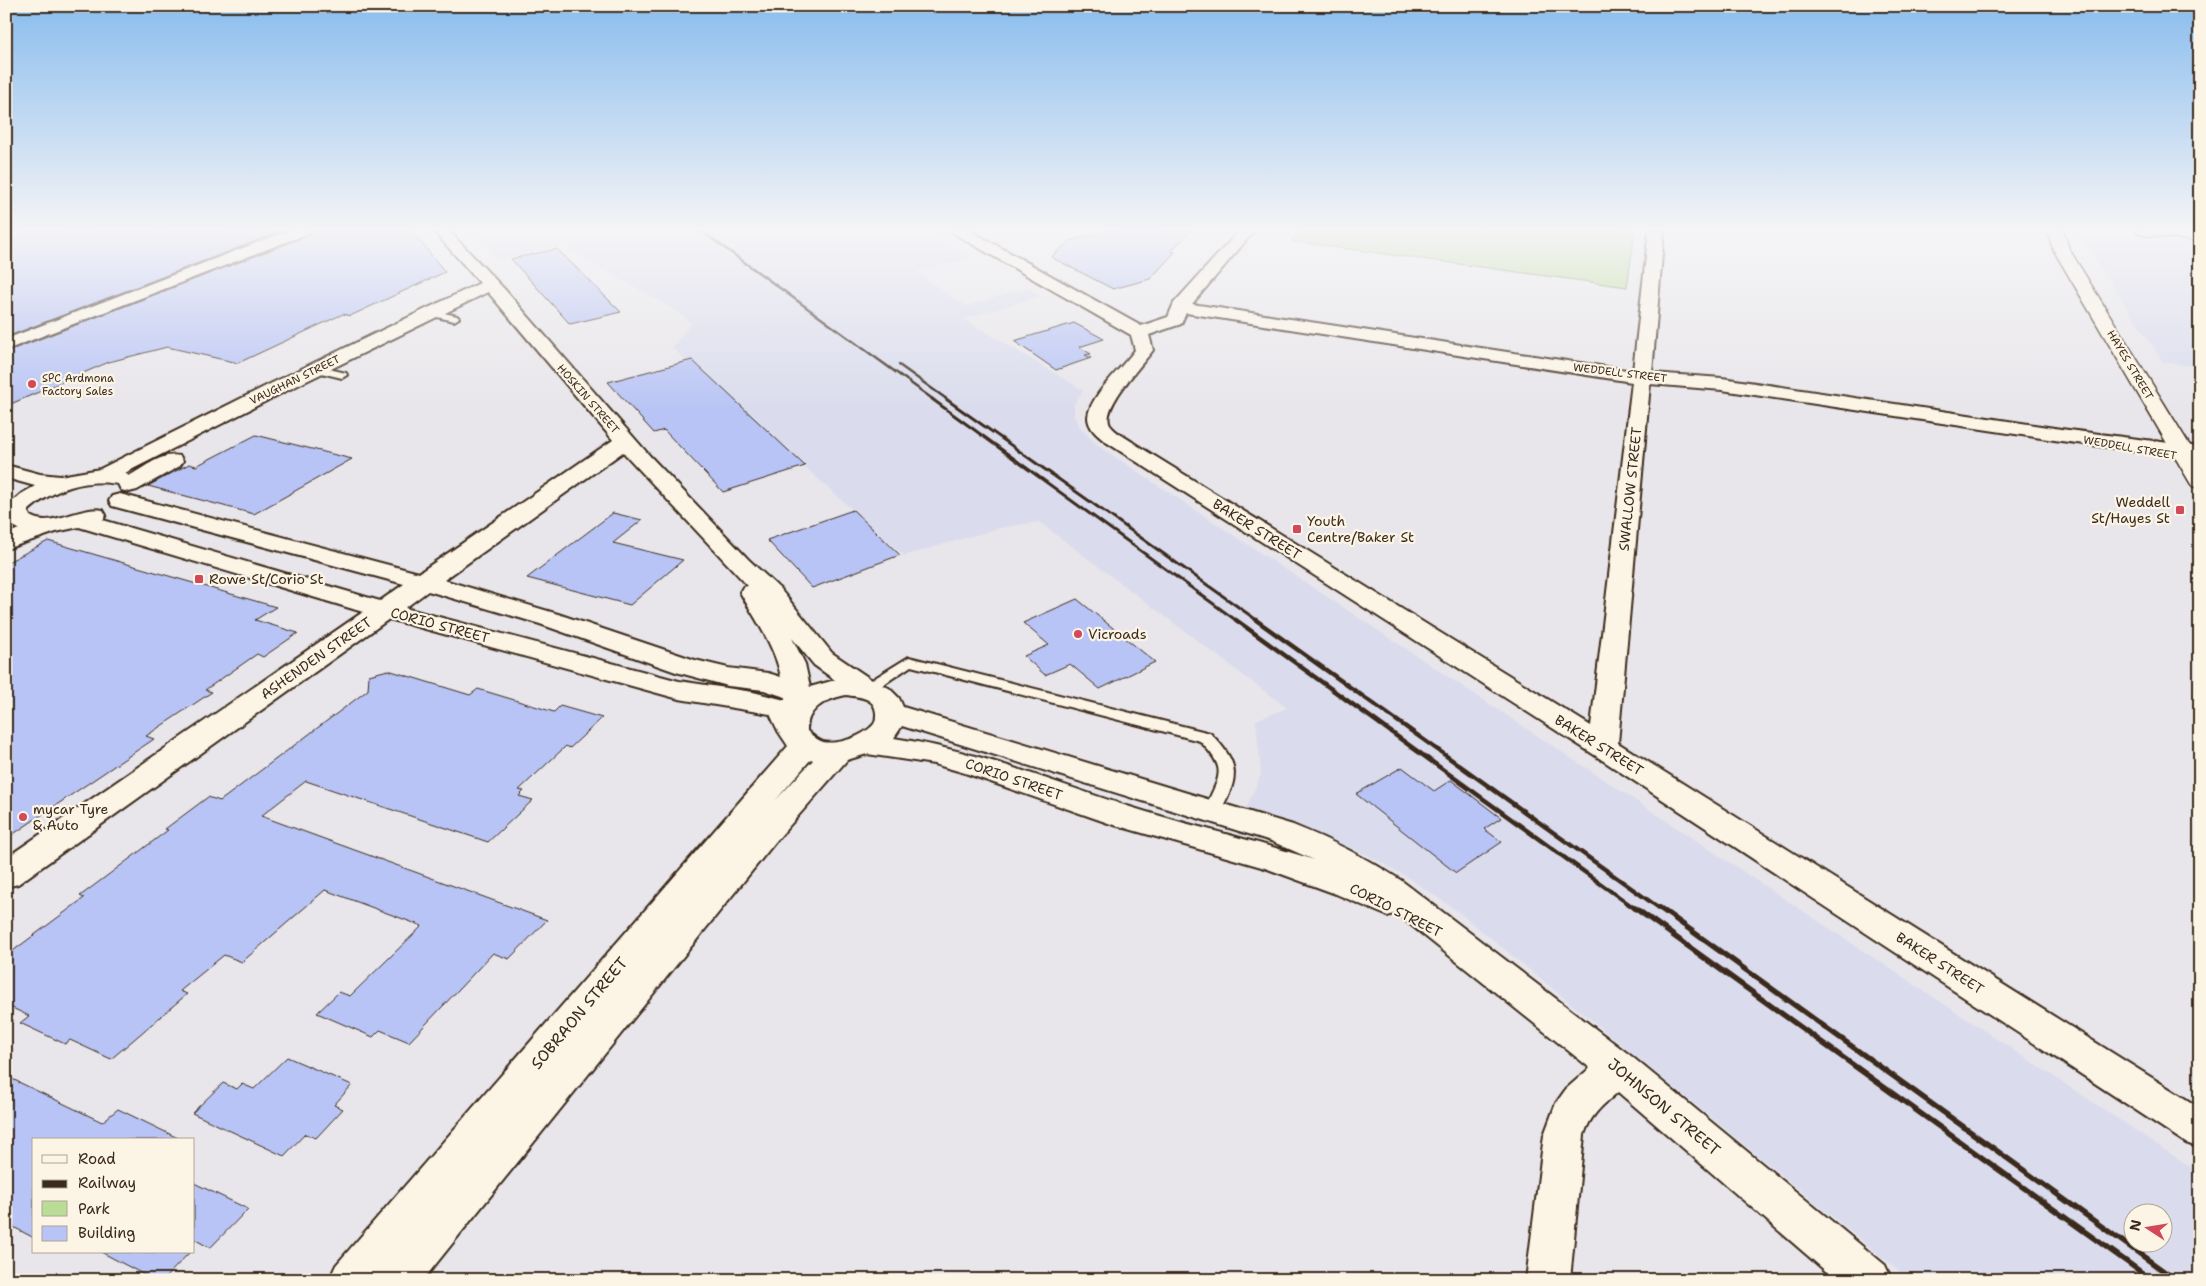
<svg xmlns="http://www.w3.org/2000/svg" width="2206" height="1286" font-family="'Shantell Sans',sans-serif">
<rect width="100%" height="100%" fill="#e8e6ea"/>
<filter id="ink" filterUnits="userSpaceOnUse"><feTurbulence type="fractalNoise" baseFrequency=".02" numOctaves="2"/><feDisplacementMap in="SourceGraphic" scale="10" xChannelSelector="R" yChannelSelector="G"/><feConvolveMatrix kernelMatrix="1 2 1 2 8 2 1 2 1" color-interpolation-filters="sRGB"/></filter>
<g filter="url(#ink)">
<!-- built -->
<path fill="#dadced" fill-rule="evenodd" d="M 470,230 L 922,230 L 971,258 L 915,272 L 966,306 L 1027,288 L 1041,296 L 964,319 L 1083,390 L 1074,404 L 1074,417 L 1081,429 L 1100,447 L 2200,1173 L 2200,1280 L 1910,1280 L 1456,910 L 1407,877 L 1369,856 L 1322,836 L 1245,811 L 1261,774 L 1256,720 L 1287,708 L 1039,522 L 999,528 L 904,556 L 672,348 L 691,323 L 671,307 L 562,247 L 498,261 ZM 2134,1214 L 2164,1214 L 2164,1244 L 2134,1244 Z
M 2083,232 L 2200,245 L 2200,367 L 2163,362 L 2079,235 Z"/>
<!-- green -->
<path fill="#b9dc96" stroke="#7a835a" d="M 1300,230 L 1635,230 L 1627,287 L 1291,241 Z"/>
<!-- building -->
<path fill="#b8c4f5" stroke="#3b2a1e" d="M 6,230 L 284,230 L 6,337 Z
M 313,230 L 411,230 L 445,272 L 350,316 L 343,314 L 238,363 L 167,347 L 109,362 L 6,406 L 6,352 L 310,235 Z
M 1109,230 L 1192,230 L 1171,251 L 1175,252 L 1150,279 L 1113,289 L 1051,257 L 1070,241 Z
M 557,249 L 621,312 L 570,324 L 511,259 Z
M 1074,323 L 1104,339 L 1079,347 L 1091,354 L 1085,355 L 1091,358 L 1056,370 L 1014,341 Z
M 692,360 L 771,434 L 805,466 L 723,492 L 664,430 L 654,433 L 608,382 Z
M 256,435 L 352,459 L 254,514 L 148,486 L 189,464 L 196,466 Z
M 853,510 L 900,555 L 812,588 L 767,540 Z
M 613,513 L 642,520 L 613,543 L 683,560 L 630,605 L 527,578 Z
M 48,541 L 276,607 L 255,620 L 298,633 L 263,657 L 257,654 L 205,690 L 212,692 L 146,736 L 154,739 L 6,839 L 6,563 Z
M 1077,599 L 1155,662 L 1100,689 L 1070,664 L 1045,675 L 1024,656 L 1049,645 L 1023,623 Z
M 388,670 L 470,695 L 478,689 L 554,712 L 560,706 L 602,718 L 570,748 L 566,746 L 519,790 L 524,791 L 519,796 L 533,800 L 488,842 L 306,781 L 261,816 L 547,920 L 509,959 L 493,953 L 409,1042 L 380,1030 L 373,1037 L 317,1013 L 339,992 L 350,996 L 422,926 L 325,890 L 242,962 L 224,955 L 180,991 L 187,994 L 111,1059 L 70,1040 L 65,1044 L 20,1023 L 29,1016 L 6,1005 L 6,956 L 84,898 L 80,896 L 168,830 L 165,829 L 208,797 L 220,801 L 368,690 L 369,675 Z
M 1402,767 L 1434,791 L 1451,780 L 1501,818 L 1484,829 L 1502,842 L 1456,873 L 1356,794 Z
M 287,1057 L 352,1085 L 334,1105 L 343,1109 L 316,1138 L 305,1134 L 284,1156 L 192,1113 L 223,1083 L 237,1089 L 242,1084 L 254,1089 Z
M 6,1076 L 102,1122 L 118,1109 L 182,1140 L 34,1140 L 34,1238 L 6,1223 Z
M 194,1183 L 248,1209 L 210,1248 L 194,1239 Z
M 101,1252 L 190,1252 L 163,1280 L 154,1280 Z"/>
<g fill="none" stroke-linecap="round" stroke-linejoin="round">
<defs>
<path id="service" d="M 431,310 L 457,316 L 459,318 L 454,321 L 428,315 L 426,313 Z
M 316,366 L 346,373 L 347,375 L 342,378 L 313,371 L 313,367 Z
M 909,657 L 1210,733 C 1242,765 1239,778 1218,815 L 1212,817 L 1206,815 L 1204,811 C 1218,776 1230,772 1200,741 L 911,666 L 872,692 L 862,692 L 860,689 L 862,686 Z"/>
<path id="minor" d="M 290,230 L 311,230 L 309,233 L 6,350 L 6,339 Z
M 433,230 L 448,230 L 506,291 L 649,455 L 748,559 L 780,589 L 832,653 L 875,682 L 889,688 L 899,698 L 903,707 L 1293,825 C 1331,840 1367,858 1402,881 L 1631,1056 L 1885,1265 L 1892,1280 L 1836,1280 L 1618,1092 C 1603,1105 1590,1115 1584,1135 L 1570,1280 L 1526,1280 L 1544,1135 L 1556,1103 L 1566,1089 L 1590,1068 L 1396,913 L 1388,916 L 1336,894 L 1265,868 L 1111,824 L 965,773 L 934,764 L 867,754 L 847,760 L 776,841 L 423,1280 L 329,1280 L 336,1265 L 788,746 L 778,731 L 770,714 L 679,699 L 389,619 L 18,884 L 6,887 L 6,858 L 363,612 L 79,527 L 56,532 L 6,549 L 6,534 L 19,529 L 11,525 L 6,526 L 6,507 L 21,494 L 35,486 L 6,478 L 6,465 L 40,474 L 60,476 L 100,469 L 270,384 L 480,283 ZM 488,292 L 613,440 L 419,573 L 120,494 L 112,496 L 109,501 L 112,506 L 404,584 L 380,601 L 103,520 L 106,515 L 103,510 C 82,505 50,529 30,516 L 28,511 C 52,489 86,478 118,484 L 121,490 L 129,492 L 137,490 L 180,466 L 183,461 L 180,456 C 162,452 144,468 129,476 L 125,473 L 284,392 ZM 623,452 L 748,586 L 743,587 L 740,592 C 755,619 775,646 781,677 L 768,673 L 728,668 L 695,660 L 558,614 L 444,580 ZM 428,591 L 540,624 L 676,672 L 728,686 L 764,690 L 785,697 L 785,700 L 753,692 L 679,681 L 405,608 ZM 792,638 L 814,665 L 835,680 L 810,687 L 805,664 ZM 846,695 C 859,697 875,697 876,713 C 876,717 876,721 874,724 C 864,736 839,745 823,742 C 817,740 812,735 807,731 C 806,709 826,699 846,695 ZM 902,726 L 1271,841 L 1314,860 C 1252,839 1189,826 1127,806 C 1049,781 975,750 894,738 ZM 811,759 L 813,760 L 775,801 Z
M 951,230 L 969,230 L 1141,326 L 1168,317 L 1174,303 L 1240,230 L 1255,230 L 1192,304 L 1633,371 L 1649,230 L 1664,230 L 1652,373 L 1722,378 L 2061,429 L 2200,447 L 2200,459 L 2061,441 L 1722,390 L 1650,384 L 1618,743 L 2200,1108 L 2200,1148 L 2186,1143 L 1593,754 L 1106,442 C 1098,436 1088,428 1088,417 C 1090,395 1123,367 1135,350 L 1131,335 L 953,233 ZM 1186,313 L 1632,382 L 1591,726 L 1135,444 C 1128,438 1115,433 1110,425 C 1100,408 1143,364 1153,350 L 1149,335 L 1181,324 Z"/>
<path id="tertiary" d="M 2047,230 L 2063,230 L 2069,249 L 2200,462 L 2200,488 L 2192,486 L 2189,481 L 2053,249 Z
M 2135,230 L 2200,231 L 2200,241 L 2143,235 L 2137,233 Z"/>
</defs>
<!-- service casing -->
<use href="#service" stroke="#3b2a1e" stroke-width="4"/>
<!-- minor casing -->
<use href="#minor" stroke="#3b2a1e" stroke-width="4"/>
<!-- tertiary casing -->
<use href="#tertiary" stroke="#3b2a1e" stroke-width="3"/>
<!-- service -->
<use href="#service" fill="#fcf5e5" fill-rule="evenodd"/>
<!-- minor -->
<use href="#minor" fill="#fcf5e5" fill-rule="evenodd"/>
<!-- tertiary -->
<use href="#tertiary" fill="#fcf5e5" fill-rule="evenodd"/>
<!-- rail-far3 -->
<path stroke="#3b2a1e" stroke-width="2.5" d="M 700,230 L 934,400
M 899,365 L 948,400"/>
<!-- rail-far2 -->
<path stroke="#3b2a1e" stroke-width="3" d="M 932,399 L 1237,621
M 946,399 L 1258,621"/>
<!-- rail-far1 -->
<path stroke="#3b2a1e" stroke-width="4.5" d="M 1236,620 L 1637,910
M 1256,620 L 1662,910"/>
<!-- rail -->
<path stroke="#3b2a1e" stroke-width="5.5" d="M 1635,908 L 2152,1280
M 1660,908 L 2176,1280"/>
</g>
</g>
<!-- sky -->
<linearGradient id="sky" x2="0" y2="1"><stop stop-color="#8abdee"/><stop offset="0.56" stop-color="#f5f4f6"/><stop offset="1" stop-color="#f5f4f6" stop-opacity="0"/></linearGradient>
<rect width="2206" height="410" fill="url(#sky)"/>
<!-- markers -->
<g fill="#d1495b" stroke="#fcf5e5" stroke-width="2">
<circle cx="32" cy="384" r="5"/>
<rect x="2175" y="505" width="10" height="10" rx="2.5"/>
<rect x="1292" y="524" width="10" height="10" rx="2.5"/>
<rect x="194" y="574" width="10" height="10" rx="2.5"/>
<circle cx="1078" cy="634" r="5"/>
<circle cx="23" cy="817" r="5"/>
</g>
<g text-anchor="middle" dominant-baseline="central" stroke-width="4.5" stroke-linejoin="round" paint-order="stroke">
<!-- far-street labels -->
<g font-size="11" fill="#3b2a1e" stroke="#fcf5e5">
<text transform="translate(2130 365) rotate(59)">HAYES STREET</text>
<text transform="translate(1620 373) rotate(7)">WEDDELL STREET</text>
<text transform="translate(295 380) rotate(-26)">VAUGHAN STREET</text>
<text transform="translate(588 399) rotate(49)">HOSKIN STREET</text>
<text transform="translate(2130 448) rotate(10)">WEDDELL STREET</text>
</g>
<!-- far-poi labels -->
<g font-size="11" fill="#3b2a1e" stroke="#fcf5e5" text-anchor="start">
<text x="42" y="378">SPC Ardmona<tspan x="42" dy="13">Factory Sales</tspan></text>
</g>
<!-- street labels -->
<g font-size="14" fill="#3b2a1e" stroke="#fcf5e5">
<text transform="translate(1630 489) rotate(-84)">SWALLOW STREET</text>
<text transform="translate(1257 529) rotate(32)">BAKER STREET</text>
<text transform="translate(440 625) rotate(15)">CORIO STREET</text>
<text transform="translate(316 658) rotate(-35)">ASHENDEN STREET</text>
<text transform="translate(1599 745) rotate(32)">BAKER STREET</text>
<text transform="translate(1014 779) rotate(19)">CORIO STREET</text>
<text transform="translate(1396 910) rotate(27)">CORIO STREET</text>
<text transform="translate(1940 963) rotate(33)">BAKER STREET</text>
</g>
<!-- poi labels -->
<g font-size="14" fill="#3b2a1e" stroke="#fcf5e5" text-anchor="start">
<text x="2170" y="502" text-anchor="end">Weddell<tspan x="2170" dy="16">St/Hayes St</tspan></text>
<text x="1307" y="521">Youth<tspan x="1307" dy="16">Centre/Baker St</tspan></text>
<text x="209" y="579">Rowe St/Corio St</text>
<text x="1088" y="634">Vicroads</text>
<text x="33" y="809">mycar Tyre<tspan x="33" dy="16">&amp; Auto</tspan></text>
</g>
<!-- near-street labels -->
<g font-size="16" fill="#3b2a1e" stroke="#fcf5e5">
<text transform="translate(579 1013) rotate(-50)">SOBRAON STREET</text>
<text transform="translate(1664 1107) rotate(40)">JOHNSON STREET</text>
</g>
</g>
<!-- margin -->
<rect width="2206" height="1286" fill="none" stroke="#fcf5e5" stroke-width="25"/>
<rect x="12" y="12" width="2181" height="1261" fill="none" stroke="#3b2a1e" stroke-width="2" filter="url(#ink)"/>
<!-- legend -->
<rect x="32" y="1138" width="162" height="115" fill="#fcf5e5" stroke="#afa495"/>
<rect x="42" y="1155" width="25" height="8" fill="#fcf5e5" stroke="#afa495"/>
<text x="78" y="1164" font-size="15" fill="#3b2a1e">Road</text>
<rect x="42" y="1180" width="25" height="8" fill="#3b2a1e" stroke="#afa495"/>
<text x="78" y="1188" font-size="15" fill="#3b2a1e">Railway</text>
<rect x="42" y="1201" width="25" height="15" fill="#b9dc96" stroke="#afa495"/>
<text x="78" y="1214" font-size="15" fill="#3b2a1e">Park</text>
<rect x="42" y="1226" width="25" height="15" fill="#b8c4f5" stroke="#afa495"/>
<text x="78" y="1238" font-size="15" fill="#3b2a1e">Building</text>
<!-- north arrow -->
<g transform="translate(2148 1228) rotate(282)"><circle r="24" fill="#fcf5e5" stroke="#afa495"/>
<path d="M0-4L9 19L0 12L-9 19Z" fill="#d1495b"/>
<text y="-8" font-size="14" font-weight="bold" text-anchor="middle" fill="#3b2a1e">N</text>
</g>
</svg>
